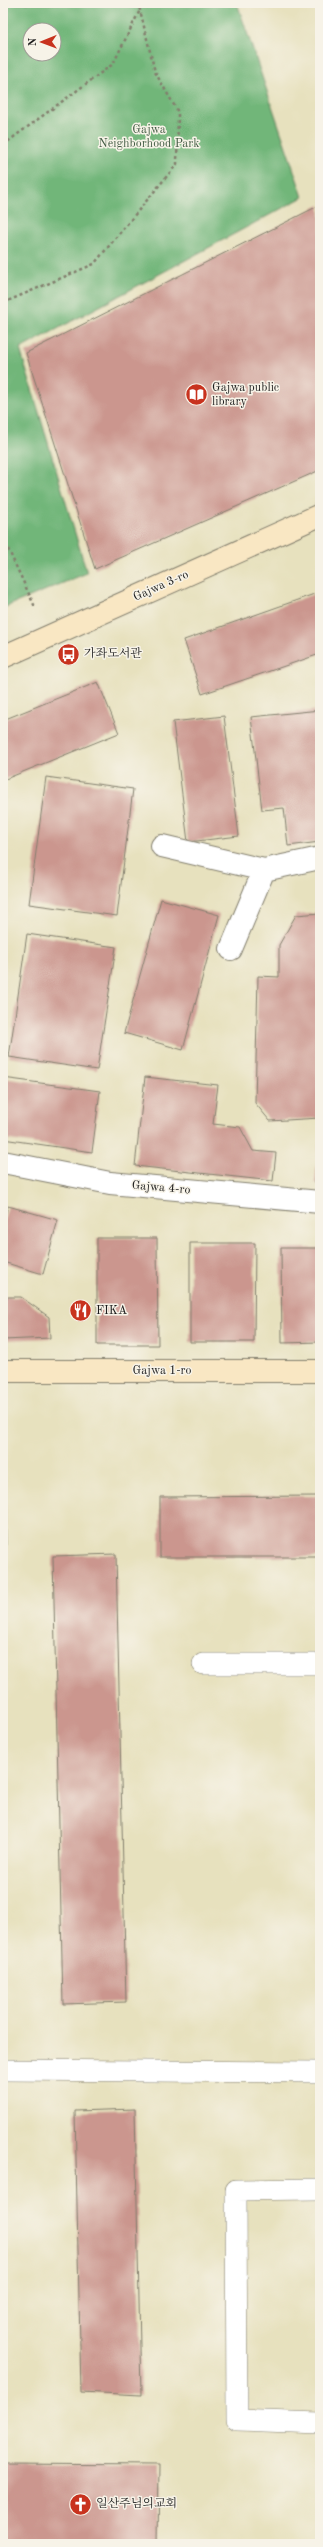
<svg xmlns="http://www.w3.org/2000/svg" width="323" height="2547" font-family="'Old Standard TT','Noto Serif KR',serif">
<rect width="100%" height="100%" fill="#f7f3e8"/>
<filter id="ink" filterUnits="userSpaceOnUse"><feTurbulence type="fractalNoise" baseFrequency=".025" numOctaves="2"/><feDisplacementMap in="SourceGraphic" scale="8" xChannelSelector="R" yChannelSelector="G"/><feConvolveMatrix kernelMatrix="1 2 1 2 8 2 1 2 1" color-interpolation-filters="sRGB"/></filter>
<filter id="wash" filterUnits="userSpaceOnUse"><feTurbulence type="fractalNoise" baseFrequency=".012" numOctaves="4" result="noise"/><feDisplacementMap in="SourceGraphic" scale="16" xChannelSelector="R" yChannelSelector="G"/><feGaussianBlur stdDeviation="0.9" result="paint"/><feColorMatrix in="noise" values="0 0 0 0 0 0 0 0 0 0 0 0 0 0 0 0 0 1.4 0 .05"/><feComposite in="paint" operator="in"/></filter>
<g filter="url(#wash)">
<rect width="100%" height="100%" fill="#e7e1be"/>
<!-- forest -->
<path fill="#71b679" stroke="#46694a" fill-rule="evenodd" d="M 3,3 L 237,3 L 303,197 L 20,349 L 87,573 L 3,608 ZM 30,30 L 54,30 L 54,54 L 30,54 Z"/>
<g id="blocks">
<!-- building -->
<path fill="#cb968e" d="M 320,205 L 320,470 L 95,569 L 26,353 Z
M 320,592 L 320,654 L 202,694 L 184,640 Z
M 98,682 L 119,733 L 3,780 L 3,720 Z
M 320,710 L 320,842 L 288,846 L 284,808 L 262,810 L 251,717 Z
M 224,716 L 239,836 L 188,842 L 173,722 Z
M 46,777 L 133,789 L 117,916 L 29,904 Z
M 161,899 L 219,915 L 183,1050 L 124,1033 Z
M 320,913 L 320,1118 L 270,1121 L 255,1103 L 258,976 L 279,977 L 279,945 L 296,915 Z
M 27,934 L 116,947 L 97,1070 L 9,1057 Z
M 145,1077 L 218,1085 L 213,1124 L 240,1127 L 253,1151 L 276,1153 L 273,1181 L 135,1166 Z
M 3,1078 L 100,1091 L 92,1152 L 3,1139 Z
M 319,1140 L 320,1140 L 320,1183 L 315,1183 Z
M 8,1206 L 58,1220 L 43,1274 L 3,1262 L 3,1222 Z
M 97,1238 L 157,1238 L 158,1345 L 97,1345 Z
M 190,1243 L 255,1243 L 254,1342 L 190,1342 Z
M 281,1248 L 320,1248 L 320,1342 L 282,1343 Z
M 3,1297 L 21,1297 L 49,1317 L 50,1338 L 3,1340 Z
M 3,1486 L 5,1486 L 6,1546 L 3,1546 Z
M 320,1496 L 320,1557 L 160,1557 L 160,1497 Z
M 116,1554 L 126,2002 L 63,2004 L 53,1556 Z
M 135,2109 L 141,2395 L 81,2392 L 75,2111 Z
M 3,2464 L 159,2465 L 158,2544 L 3,2544 Z"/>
</g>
</g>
<g filter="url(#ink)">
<use href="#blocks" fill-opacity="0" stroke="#827e6d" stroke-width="1"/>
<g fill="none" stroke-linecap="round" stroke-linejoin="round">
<defs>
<path id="lane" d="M 203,1664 L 320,1664
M 3,2070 L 320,2072
M 320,2189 L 236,2190 L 237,2420 L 320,2423"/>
<path id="street" d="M 162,846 L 264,870 L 320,858
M 231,949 L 264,870
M 3,1162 L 110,1183 L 320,1202"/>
<path id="secondary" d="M 3,657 L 320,515
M 3,1371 L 320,1371"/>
</defs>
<!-- lane casing -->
<use href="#lane" stroke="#827e6d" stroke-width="22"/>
<!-- street casing -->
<use href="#street" stroke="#827e6d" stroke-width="24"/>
<!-- secondary casing -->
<use href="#secondary" stroke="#827e6d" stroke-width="24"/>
<!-- path -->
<path stroke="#827e6d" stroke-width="2.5" stroke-dasharray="3 3" stroke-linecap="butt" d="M 3,145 L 113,64 L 140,10
M 3,303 L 94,264 L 177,164 L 178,112 L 155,72 L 140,10 L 137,3
M 3,538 L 35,607"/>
<!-- lane -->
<use href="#lane" stroke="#fff" stroke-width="21"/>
<!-- street -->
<use href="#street" stroke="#fff" stroke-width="22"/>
<!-- secondary -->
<use href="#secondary" stroke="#f9e7c3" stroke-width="22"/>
</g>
</g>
<!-- icons -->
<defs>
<symbol id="library-disc" viewBox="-11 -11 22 22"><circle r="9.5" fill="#c8321e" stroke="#f7f3e8"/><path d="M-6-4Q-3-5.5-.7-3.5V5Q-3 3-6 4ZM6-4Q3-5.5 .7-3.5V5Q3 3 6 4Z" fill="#fff"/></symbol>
<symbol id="bus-disc" viewBox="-11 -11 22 22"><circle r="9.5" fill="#c8321e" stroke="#f7f3e8"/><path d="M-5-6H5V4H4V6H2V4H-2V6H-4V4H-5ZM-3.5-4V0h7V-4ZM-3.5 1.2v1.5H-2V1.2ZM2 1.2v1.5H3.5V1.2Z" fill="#fff"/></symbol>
<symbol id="restaurant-disc" viewBox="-11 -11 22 22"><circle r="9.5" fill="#c8321e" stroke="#f7f3e8"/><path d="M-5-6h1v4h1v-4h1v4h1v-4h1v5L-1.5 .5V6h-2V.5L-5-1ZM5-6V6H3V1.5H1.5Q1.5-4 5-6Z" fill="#fff"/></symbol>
<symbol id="church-disc" viewBox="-11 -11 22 22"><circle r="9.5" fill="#c8321e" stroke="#f7f3e8"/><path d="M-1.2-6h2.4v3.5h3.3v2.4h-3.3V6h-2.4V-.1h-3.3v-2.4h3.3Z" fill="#fff"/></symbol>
</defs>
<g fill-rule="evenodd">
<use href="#library-disc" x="184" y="382" width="25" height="25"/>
<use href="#bus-disc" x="56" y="642" width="25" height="25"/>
<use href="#restaurant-disc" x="68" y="1298" width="25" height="25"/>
<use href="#church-disc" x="68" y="2492" width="25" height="25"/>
</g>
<g text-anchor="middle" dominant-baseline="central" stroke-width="3" stroke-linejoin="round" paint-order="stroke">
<!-- park labels -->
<g font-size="12" fill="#435c44" stroke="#f7f3e8">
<text x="149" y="130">Gajwa<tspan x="149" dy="14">Neighborhood Park</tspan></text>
</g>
<!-- poi labels -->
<g font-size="12" fill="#1c1c1c" stroke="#f7f3e8" text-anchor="start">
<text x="212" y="388">Gajwa public<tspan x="212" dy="14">library</tspan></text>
<text x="84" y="654">가좌도서관</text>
<text x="96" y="1311">FIKA</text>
<text x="96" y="2504">일산주님의교회</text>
</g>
<!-- street labels -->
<g font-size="12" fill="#1c1c1c" stroke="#f7f3e8">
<text transform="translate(161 586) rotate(-24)">Gajwa 3-ro</text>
<text transform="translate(161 1188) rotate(5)">Gajwa 4-ro</text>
<text x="162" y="1371">Gajwa 1-ro</text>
</g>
</g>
<!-- margin -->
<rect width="323" height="2547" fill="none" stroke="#f7f3e8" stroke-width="16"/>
<!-- north arrow -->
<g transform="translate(42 42) rotate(269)"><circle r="19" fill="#f7f3e8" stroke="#9f9d96"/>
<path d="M0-3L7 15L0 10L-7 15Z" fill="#c8321e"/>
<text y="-6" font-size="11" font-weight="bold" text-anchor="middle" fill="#1c1c1c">N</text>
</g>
</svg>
